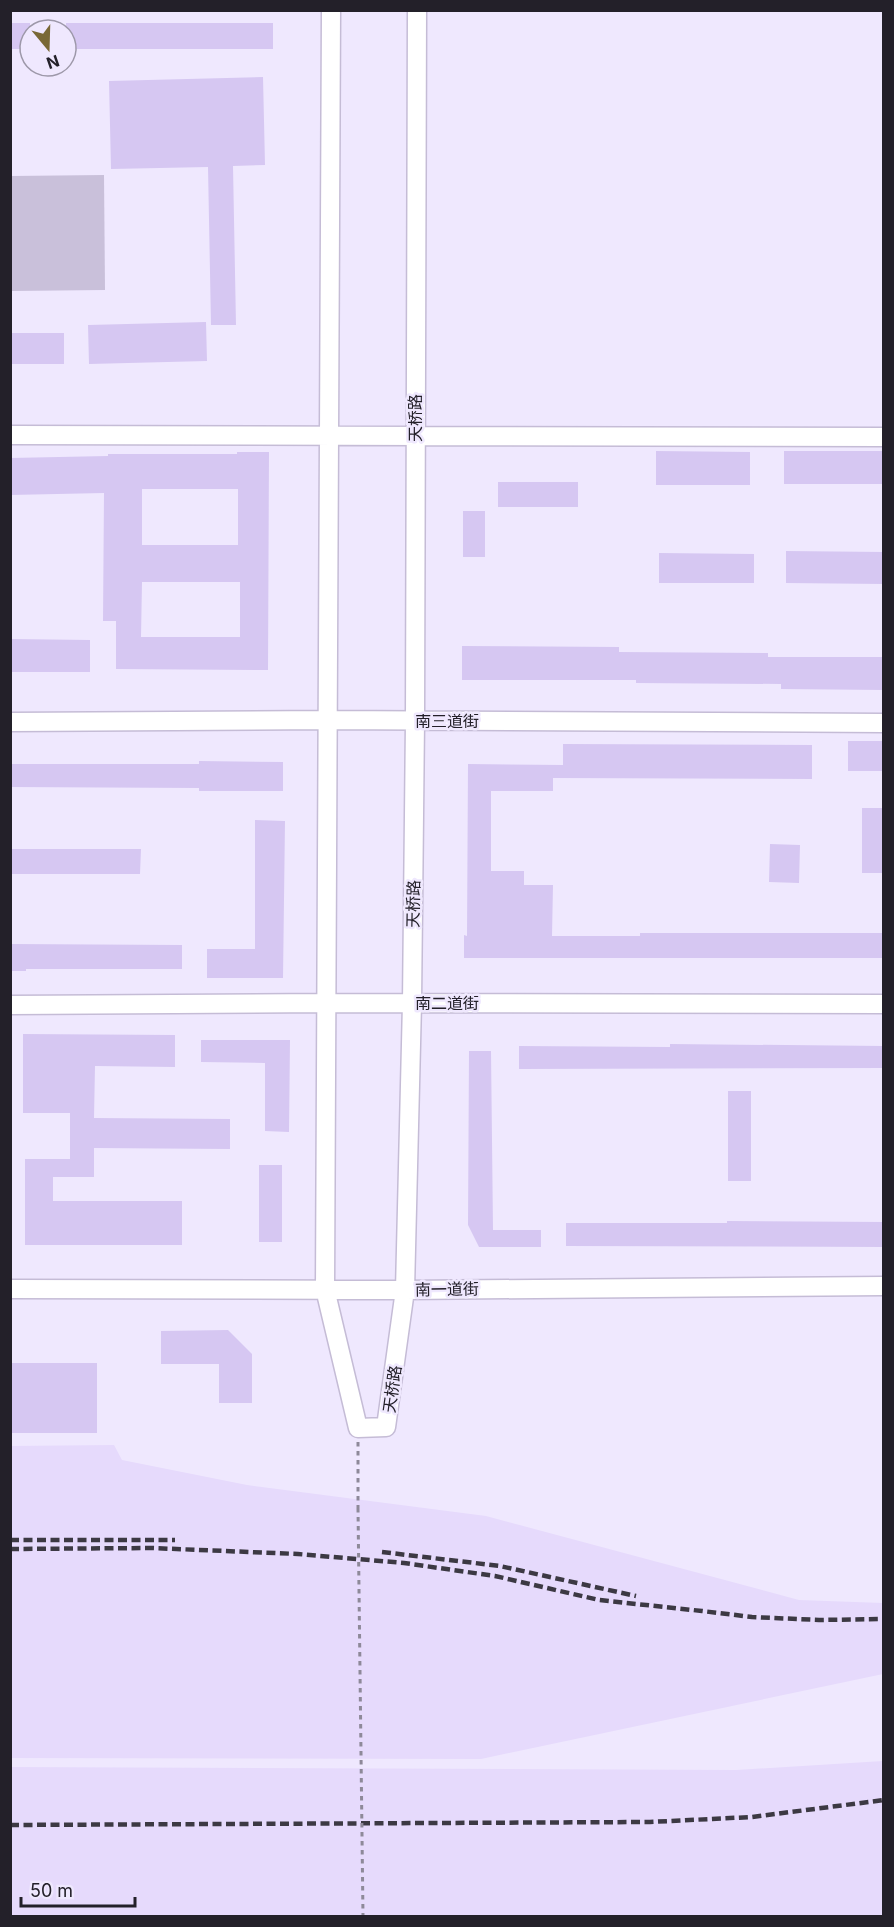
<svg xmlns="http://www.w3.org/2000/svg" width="894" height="1927" font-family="Inter,'Noto Sans SC',sans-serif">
<rect width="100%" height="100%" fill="#efe8fe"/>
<!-- built -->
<path fill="#e6dafc" d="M 114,1445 L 122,1460 L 247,1485 L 486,1516 L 799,1600 L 883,1603 L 883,1674 L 481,1759 L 11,1758 L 11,1446 Z
M 883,1761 L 883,1916 L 11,1916 L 11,1767 L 736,1770 Z"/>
<!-- green -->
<path fill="#c9c0da" d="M 104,175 L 105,290 L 11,291 L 11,176 Z"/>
<!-- building -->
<path fill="#d6c7f2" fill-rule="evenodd" d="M 10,23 L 30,23 L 30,49 L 10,49 Z
M 66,23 L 273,23 L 273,49 L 66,49 Z
M 263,77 L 265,165 L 233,166 L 236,325 L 211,325 L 208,167 L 111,169 L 109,81 Z
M 206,322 L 207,361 L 89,364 L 88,325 Z
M 10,333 L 64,333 L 64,364 L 10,364 Z
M 656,451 L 750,452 L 750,485 L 656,485 Z
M 784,451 L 884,451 L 884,484 L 784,484 Z
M 237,452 L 269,452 L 268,670 L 116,669 L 116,621 L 103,621 L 104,493 L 10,495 L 10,458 L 108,456 L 108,454 L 237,454 ZM 142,489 L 238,489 L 238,545 L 142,545 ZM 142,582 L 240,582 L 240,637 L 141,637 Z
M 498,482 L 578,482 L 578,507 L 498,507 Z
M 463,511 L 485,511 L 485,557 L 463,557 Z
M 786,551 L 884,552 L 884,584 L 786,583 Z
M 659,553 L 754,554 L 754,583 L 659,583 Z
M 10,639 L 90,640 L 90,672 L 10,672 Z
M 462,646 L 619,647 L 619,652 L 768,653 L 768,657 L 884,657 L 884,690 L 781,689 L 781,684 L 636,683 L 636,680 L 462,680 Z
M 848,741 L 884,741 L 884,771 L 848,771 Z
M 563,744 L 812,745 L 812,779 L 553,778 L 553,791 L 491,791 L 491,871 L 524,871 L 524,885 L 553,885 L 552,936 L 640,936 L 640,933 L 884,933 L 884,958 L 464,958 L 464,935 L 467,936 L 468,764 L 563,765 Z
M 199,761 L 283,762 L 283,791 L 199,791 L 199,788 L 10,787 L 10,764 L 199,764 Z
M 862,808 L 884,808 L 884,873 L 862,873 Z
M 255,820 L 285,821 L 283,978 L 207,978 L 207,949 L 255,949 Z
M 770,844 L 800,845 L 799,883 L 769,882 Z
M 10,849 L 141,849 L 140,874 L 10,874 Z
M 10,944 L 182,945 L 182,969 L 26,969 L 26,971 L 10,971 Z
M 23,1034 L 175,1035 L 175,1067 L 95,1066 L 94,1118 L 230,1119 L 230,1149 L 94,1148 L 94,1177 L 53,1177 L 53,1201 L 182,1201 L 182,1245 L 25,1245 L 25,1159 L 70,1159 L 70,1113 L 23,1113 Z
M 201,1040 L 290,1040 L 289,1132 L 265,1131 L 265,1063 L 201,1062 Z
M 670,1044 L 884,1046 L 884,1068 L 519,1069 L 519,1046 L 670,1047 Z
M 469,1051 L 491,1051 L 493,1230 L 541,1230 L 541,1247 L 479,1247 L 468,1225 Z
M 728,1091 L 751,1091 L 751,1181 L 728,1181 Z
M 259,1165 L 282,1165 L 282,1242 L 259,1242 Z
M 727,1221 L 884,1222 L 884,1247 L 566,1246 L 566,1223 L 727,1223 Z
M 228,1330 L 252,1354 L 252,1403 L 219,1403 L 219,1364 L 161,1364 L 161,1331 Z
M 10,1363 L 97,1363 L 97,1433 L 10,1433 Z"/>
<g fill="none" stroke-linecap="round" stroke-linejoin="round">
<defs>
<path id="street" d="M 331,10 L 325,1289 L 358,1428 L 386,1427 L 405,1290 L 412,1003 L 415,721 L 417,10
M 10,435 L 884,437
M 10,722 L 328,720 L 884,723
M 10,1005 L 327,1003 L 884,1004
M 10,1289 L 405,1290 L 884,1286"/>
</defs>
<!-- street casing -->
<use href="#street" stroke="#c5bcd6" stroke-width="21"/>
<!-- path -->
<path stroke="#8e8999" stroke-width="3" stroke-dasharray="4.5 4.5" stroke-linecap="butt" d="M 358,1442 L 358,1508"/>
<!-- street -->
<use href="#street" stroke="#fff" stroke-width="18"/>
<!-- rail -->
<path stroke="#3c3943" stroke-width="4.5" stroke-dasharray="9 4.5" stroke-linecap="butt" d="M 10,1540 L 175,1540
M 10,1549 L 152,1548 L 298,1554 L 404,1563 L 495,1576 L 599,1600 L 702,1611 L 752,1617 L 819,1620 L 884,1619
M 382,1552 L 500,1566 L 636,1596
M 10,1825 L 650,1822 L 752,1817 L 884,1800"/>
<!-- path-bridge -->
<path stroke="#8e8999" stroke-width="3" stroke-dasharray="4.5 4.5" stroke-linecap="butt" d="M 358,1508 L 363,1916"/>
</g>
<g text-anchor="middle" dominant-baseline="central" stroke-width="5" stroke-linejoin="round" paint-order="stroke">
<!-- street labels -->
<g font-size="16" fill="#232029" stroke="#efe8fe">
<text transform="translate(415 418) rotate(-90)">天桥路</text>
<text x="447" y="721">南三道街</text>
<text transform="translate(413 904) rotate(-89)">天桥路</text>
<text x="447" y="1003">南二道街</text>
<text transform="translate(447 1289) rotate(-1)">南一道街</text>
<text transform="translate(392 1389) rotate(-82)">天桥路</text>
</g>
</g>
<!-- border -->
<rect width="894" height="1927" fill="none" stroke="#232029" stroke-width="24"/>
<!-- north arrow -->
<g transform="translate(48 48) rotate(161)"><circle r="28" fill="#efe8fe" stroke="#9d98a9" stroke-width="1.5"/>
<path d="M0-4.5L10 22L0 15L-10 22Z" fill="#796836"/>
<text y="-9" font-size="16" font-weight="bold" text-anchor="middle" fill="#232029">N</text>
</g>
<!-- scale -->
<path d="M21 1897v9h114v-9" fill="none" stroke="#232029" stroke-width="3"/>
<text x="30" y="1897" font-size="18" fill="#232029" stroke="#efe8fe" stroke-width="4.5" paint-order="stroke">50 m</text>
</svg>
